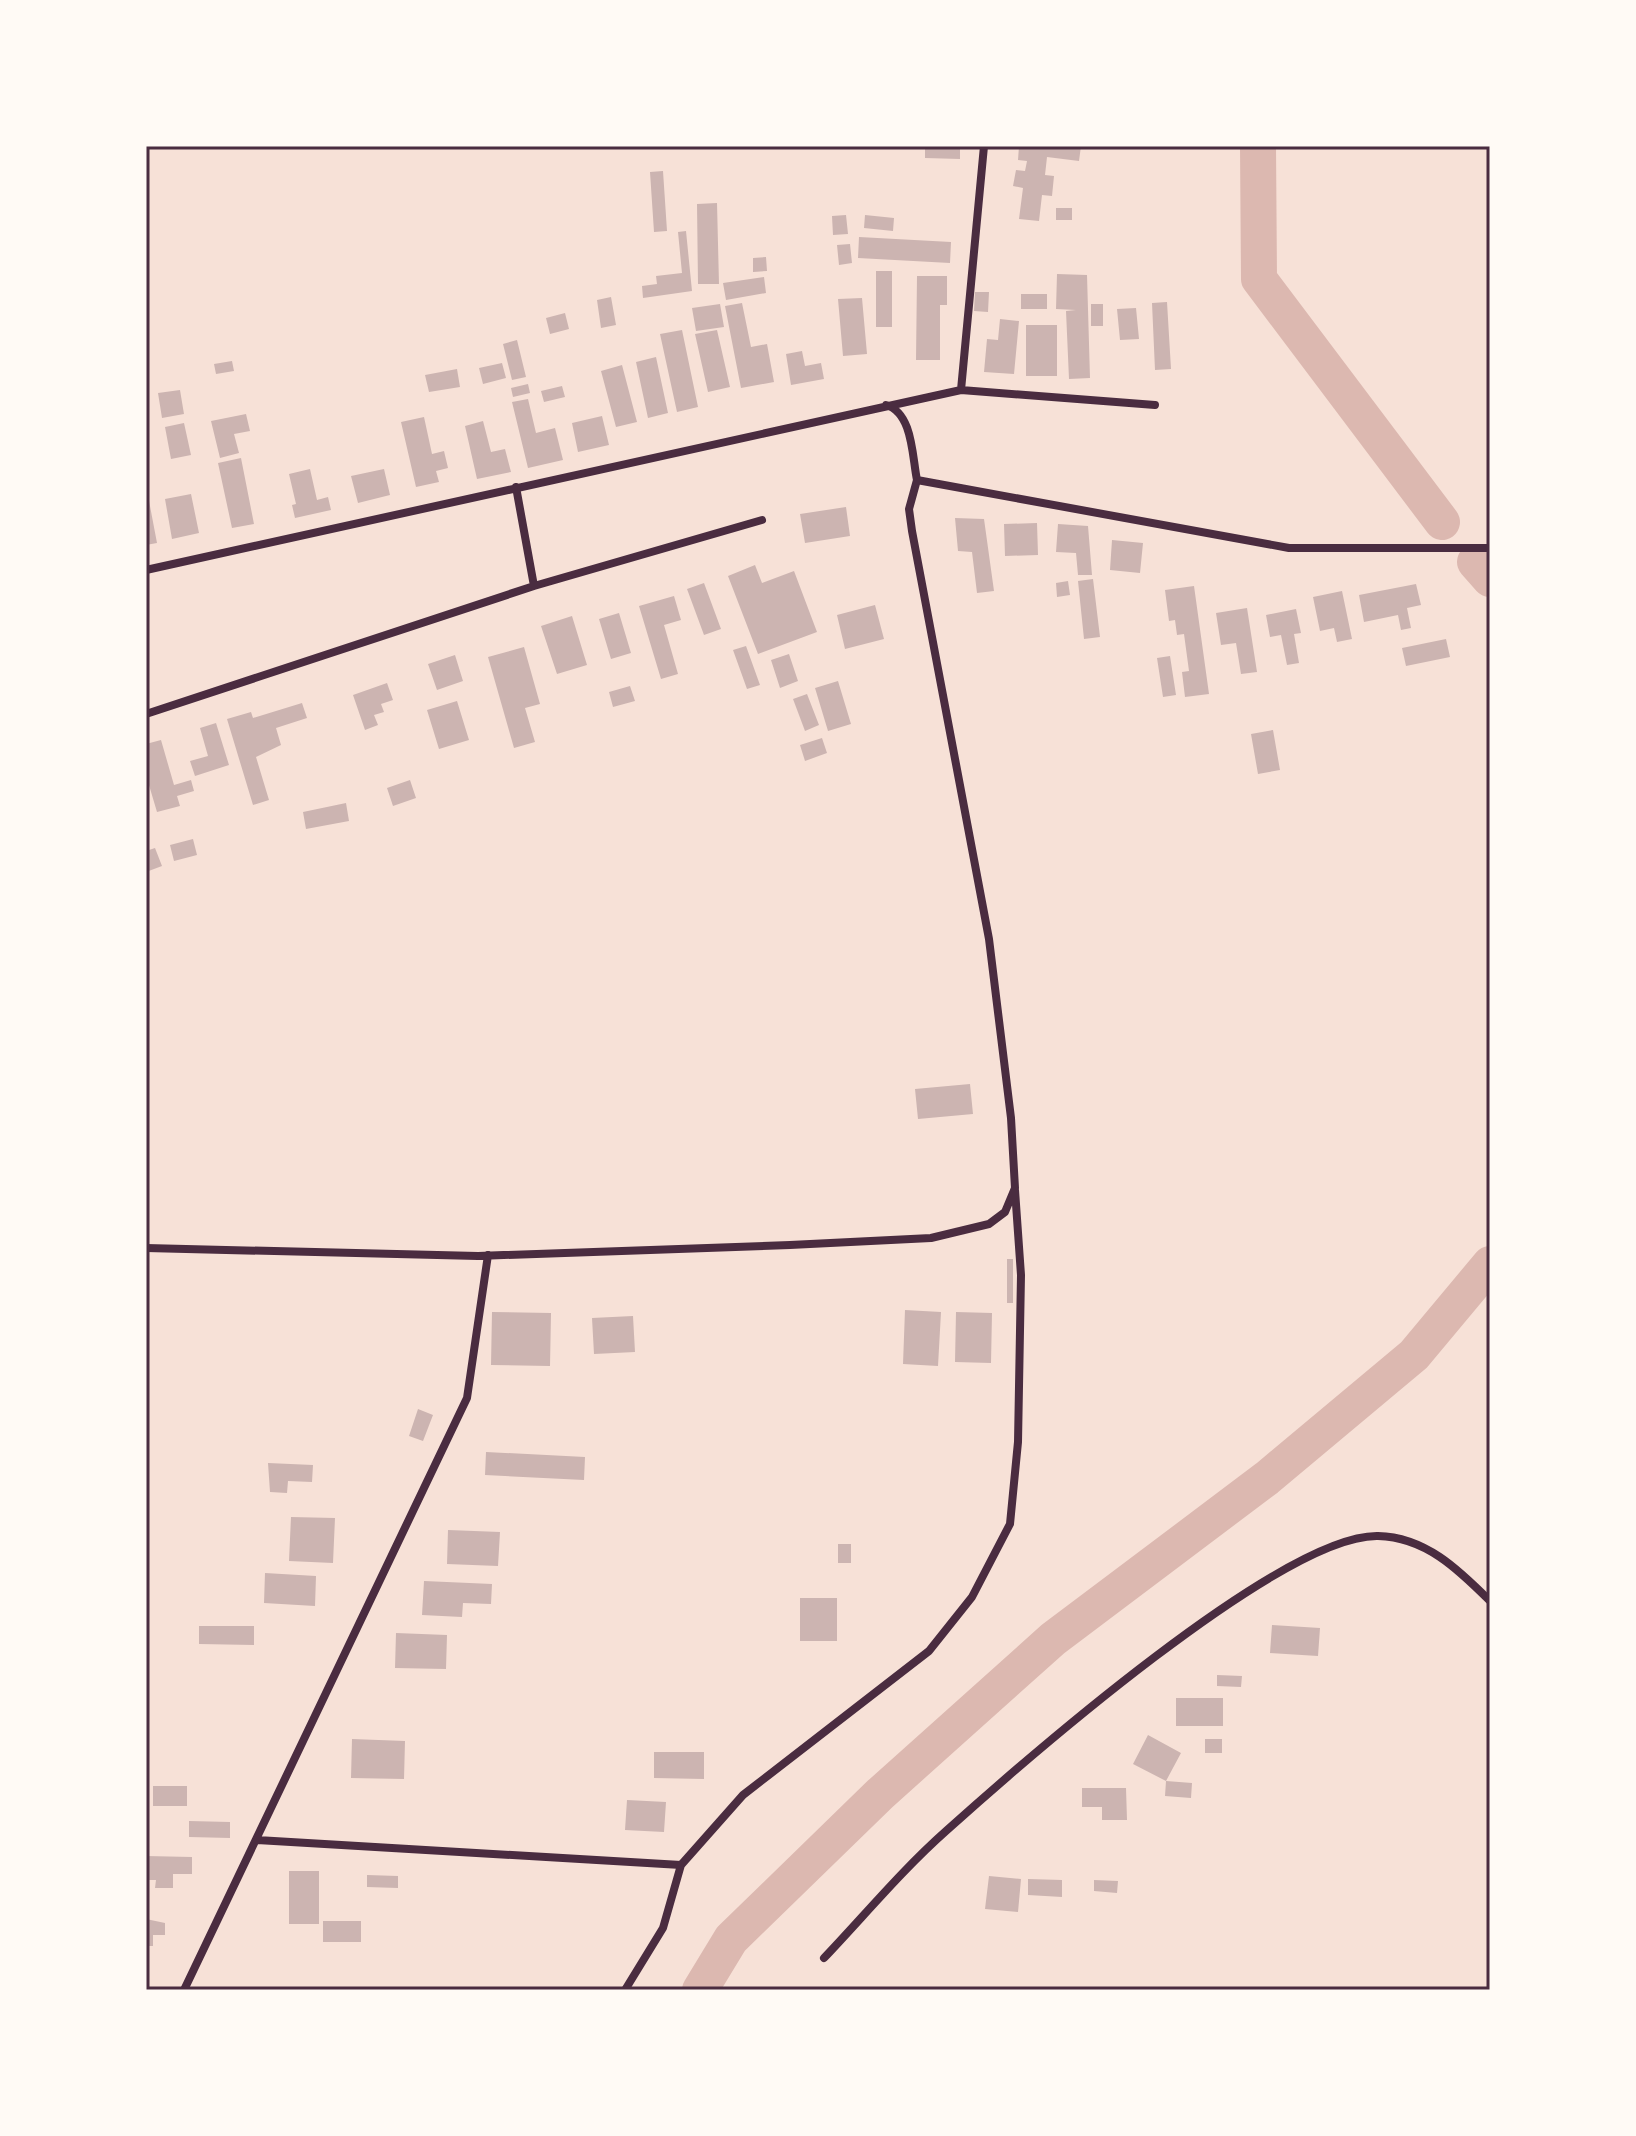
<svg xmlns="http://www.w3.org/2000/svg" width="1636" height="2136" font-family="Ubuntu,sans-serif">
<rect width="100%" height="100%" fill="#f7e1d7"/>
<g fill="none" stroke-linecap="round" stroke-linejoin="round">
<!-- river -->
<path stroke="#dcb8b0" stroke-width="36" d="M 1258,146 L 1259,279 L 1442,522
M 1475,562 L 1490,579
M 700,1990 L 731,1939 L 880,1794 L 1053,1639 L 1267,1478 L 1414,1355 L 1490,1264"/>
</g>
<!-- building -->
<path fill="#ccb4b1" d="M 925,146 L 960,146 L 960,159 L 925,158 Z
M 1019,146 L 1081,146 L 1079,161 L 1047,157 L 1045,175 L 1054,176 L 1052,196 L 1042,195 L 1039,221 L 1019,219 L 1023,188 L 1013,186 L 1016,170 L 1025,171 L 1027,161 L 1018,160 Z
M 663,171 L 667,231 L 654,232 L 650,172 Z
M 717,203 L 719,284 L 698,284 L 697,204 Z
M 1056,208 L 1072,208 L 1072,220 L 1056,220 Z
M 846,215 L 848,234 L 833,235 L 832,216 Z
M 865,215 L 894,218 L 893,231 L 864,228 Z
M 686,231 L 692,291 L 643,298 L 642,286 L 657,284 L 656,276 L 682,273 L 678,232 Z
M 859,237 L 951,242 L 950,263 L 858,258 Z
M 850,244 L 852,263 L 839,265 L 837,245 Z
M 766,257 L 767,271 L 753,272 L 753,258 Z
M 876,271 L 892,271 L 892,327 L 876,327 Z
M 1057,274 L 1087,275 L 1090,378 L 1069,379 L 1066,311 L 1076,310 L 1056,309 Z
M 917,276 L 947,276 L 947,305 L 940,305 L 940,360 L 916,360 Z
M 764,277 L 766,293 L 726,300 L 723,283 Z
M 975,292 L 989,292 L 988,312 L 974,311 Z
M 1021,294 L 1047,294 L 1047,309 L 1021,309 Z
M 611,297 L 616,325 L 601,328 L 597,300 Z
M 862,298 L 867,354 L 843,356 L 838,299 Z
M 1167,302 L 1171,369 L 1155,370 L 1152,303 Z
M 742,303 L 751,347 L 767,344 L 774,382 L 741,388 L 725,306 Z
M 720,304 L 724,327 L 696,331 L 692,308 Z
M 1091,304 L 1103,304 L 1103,326 L 1091,326 Z
M 1136,308 L 1139,339 L 1120,340 L 1117,309 Z
M 565,313 L 569,329 L 550,334 L 546,318 Z
M 1000,319 L 1019,321 L 1014,374 L 984,372 L 987,339 L 998,340 Z
M 1026,325 L 1057,325 L 1057,376 L 1026,376 Z
M 682,330 L 698,407 L 677,412 L 660,334 Z
M 717,330 L 730,387 L 708,392 L 695,334 Z
M 517,340 L 526,377 L 512,380 L 503,344 Z
M 802,351 L 805,366 L 821,363 L 824,379 L 791,385 L 786,354 Z
M 656,357 L 668,413 L 648,418 L 636,362 Z
M 232,361 L 234,371 L 216,374 L 214,364 Z
M 502,363 L 506,378 L 483,384 L 479,368 Z
M 622,365 L 637,422 L 616,427 L 601,371 Z
M 457,369 L 460,387 L 429,392 L 425,375 Z
M 528,384 L 530,393 L 513,397 L 511,388 Z
M 562,386 L 565,397 L 544,402 L 541,391 Z
M 180,390 L 184,414 L 162,418 L 158,393 Z
M 528,399 L 536,433 L 555,428 L 563,460 L 528,468 L 512,402 Z
M 246,414 L 250,431 L 234,434 L 239,453 L 220,458 L 211,421 Z
M 602,416 L 609,445 L 578,452 L 572,423 Z
M 424,417 L 432,454 L 444,451 L 448,468 L 436,471 L 439,482 L 416,487 L 401,422 Z
M 483,421 L 491,452 L 505,449 L 511,472 L 477,479 L 465,426 Z
M 184,423 L 191,455 L 171,459 L 165,427 Z
M 241,458 L 254,524 L 232,528 L 218,463 Z
M 310,469 L 317,500 L 328,497 L 331,510 L 295,518 L 292,505 L 296,504 L 289,474 Z
M 384,469 L 390,495 L 358,503 L 351,476 Z
M 146,485 L 157,543 L 146,545 Z
M 191,494 L 199,533 L 172,539 L 165,499 Z
M 846,507 L 850,536 L 805,543 L 800,514 Z
M 955,518 L 984,519 L 994,591 L 977,593 L 972,552 L 958,551 Z
M 1037,523 L 1038,555 L 1005,556 L 1004,524 Z
M 1058,524 L 1088,526 L 1092,575 L 1078,575 L 1076,553 L 1056,552 Z
M 1112,540 L 1143,543 L 1140,573 L 1110,570 Z
M 755,565 L 762,583 L 794,571 L 817,632 L 758,654 L 728,576 Z
M 1093,579 L 1100,637 L 1084,639 L 1078,581 Z
M 1068,581 L 1070,595 L 1057,597 L 1056,583 Z
M 704,583 L 721,629 L 704,635 L 687,589 Z
M 1416,584 L 1421,605 L 1407,608 L 1411,628 L 1401,630 L 1398,615 L 1364,622 L 1359,595 Z
M 1194,586 L 1209,694 L 1185,697 L 1182,672 L 1189,671 L 1184,634 L 1177,635 L 1175,620 L 1169,621 L 1165,590 Z
M 1342,591 L 1352,639 L 1337,642 L 1334,628 L 1320,631 L 1313,597 Z
M 674,596 L 681,620 L 664,625 L 678,674 L 661,679 L 639,606 Z
M 875,605 L 884,639 L 845,649 L 837,615 Z
M 1247,608 L 1257,672 L 1241,674 L 1236,643 L 1221,645 L 1216,613 Z
M 1296,609 L 1301,633 L 1294,634 L 1299,663 L 1287,665 L 1281,635 L 1270,637 L 1266,615 Z
M 619,613 L 631,653 L 611,659 L 599,619 Z
M 572,616 L 587,665 L 557,674 L 541,626 Z
M 1446,639 L 1450,657 L 1406,666 L 1402,648 Z
M 746,646 L 760,685 L 747,689 L 733,650 Z
M 524,647 L 540,704 L 525,708 L 535,742 L 514,748 L 488,657 Z
M 789,654 L 798,681 L 780,688 L 771,660 Z
M 455,655 L 463,681 L 437,690 L 428,664 Z
M 1170,656 L 1176,695 L 1163,697 L 1157,658 Z
M 838,681 L 851,724 L 828,731 L 815,688 Z
M 387,683 L 393,700 L 381,704 L 384,712 L 374,715 L 378,725 L 365,730 L 353,695 Z
M 630,686 L 635,701 L 613,707 L 609,692 Z
M 807,694 L 819,725 L 805,731 L 793,699 Z
M 457,701 L 469,740 L 439,749 L 427,710 Z
M 302,703 L 307,718 L 276,728 L 281,745 L 256,757 L 269,800 L 253,805 L 227,719 L 251,712 L 253,718 Z
M 216,723 L 229,765 L 195,776 L 190,761 L 208,756 L 200,728 Z
M 1273,730 L 1280,770 L 1258,774 L 1251,734 Z
M 822,738 L 827,753 L 805,761 L 800,745 Z
M 161,740 L 174,785 L 191,780 L 194,791 L 177,796 L 180,806 L 157,812 L 146,775 L 146,744 Z
M 410,780 L 416,798 L 393,806 L 387,788 Z
M 346,803 L 349,821 L 306,829 L 303,812 Z
M 193,839 L 197,855 L 174,861 L 170,845 Z
M 155,848 L 162,866 L 146,872 L 146,851 Z
M 970,1084 L 973,1114 L 918,1119 L 915,1089 Z
M 1007,1259 L 1013,1259 L 1013,1303 L 1007,1303 Z
M 905,1310 L 941,1312 L 938,1366 L 903,1364 Z
M 492,1312 L 551,1313 L 550,1366 L 491,1365 Z
M 956,1312 L 992,1313 L 991,1363 L 955,1362 Z
M 633,1316 L 635,1352 L 594,1354 L 592,1318 Z
M 418,1409 L 433,1415 L 423,1441 L 409,1436 Z
M 486,1452 L 585,1457 L 584,1480 L 485,1475 Z
M 268,1463 L 313,1465 L 312,1482 L 288,1481 L 287,1493 L 270,1492 Z
M 291,1517 L 335,1518 L 333,1563 L 289,1561 Z
M 448,1530 L 500,1532 L 498,1566 L 447,1564 Z
M 838,1544 L 851,1544 L 851,1563 L 838,1563 Z
M 265,1573 L 316,1576 L 315,1606 L 264,1603 Z
M 424,1581 L 492,1584 L 491,1604 L 463,1603 L 462,1617 L 422,1615 Z
M 800,1598 L 837,1598 L 837,1641 L 800,1641 Z
M 1272,1625 L 1320,1628 L 1318,1656 L 1270,1653 Z
M 199,1626 L 254,1626 L 254,1645 L 199,1644 Z
M 396,1633 L 447,1635 L 446,1669 L 395,1668 Z
M 1217,1675 L 1242,1676 L 1241,1687 L 1217,1686 Z
M 1176,1698 L 1223,1698 L 1223,1726 L 1176,1726 Z
M 1148,1735 L 1181,1753 L 1166,1781 L 1133,1764 Z
M 352,1739 L 405,1741 L 404,1779 L 351,1778 Z
M 1205,1739 L 1222,1739 L 1222,1753 L 1205,1753 Z
M 654,1752 L 704,1752 L 704,1779 L 654,1778 Z
M 1166,1781 L 1192,1783 L 1191,1798 L 1165,1796 Z
M 153,1786 L 187,1786 L 187,1806 L 153,1806 Z
M 1082,1788 L 1126,1788 L 1127,1820 L 1102,1820 L 1102,1807 L 1082,1807 Z
M 627,1800 L 666,1802 L 664,1832 L 625,1830 Z
M 189,1821 L 230,1822 L 230,1838 L 189,1837 Z
M 146,1856 L 192,1857 L 192,1874 L 173,1874 L 173,1888 L 155,1888 L 156,1880 L 146,1880 Z
M 289,1871 L 319,1871 L 319,1924 L 289,1924 Z
M 367,1875 L 398,1876 L 398,1888 L 367,1887 Z
M 989,1876 L 1021,1879 L 1018,1912 L 985,1909 Z
M 1028,1879 L 1062,1880 L 1062,1897 L 1028,1895 Z
M 1094,1880 L 1118,1881 L 1117,1893 L 1094,1891 Z
M 146,1919 L 165,1923 L 165,1935 L 153,1935 L 153,1946 L 146,1946 Z
M 323,1921 L 361,1921 L 361,1942 L 323,1942 Z"/>
<g fill="none" stroke-linecap="round" stroke-linejoin="round">
<!-- minor -->
<path stroke="#4a2c40" stroke-width="8" d="M 961,390 L 984,146
M 886,405 C 913,413 912,456 917,480 L 1289,548 L 1490,548
M 146,570 L 961,390 L 1155,405
M 534,586 L 762,520
M 146,714 L 534,586 L 516,487
M 146,1248 L 478,1256 L 790,1245 L 931,1238 L 989,1224 L 1005,1212 L 1015,1188 L 1011,1118 L 989,939 L 912,531 L 909,509 L 917,480
M 257,1840 L 681,1865 L 743,1795 L 929,1651 L 972,1597 L 1010,1524 L 1018,1442 L 1021,1275 L 1015,1190
M 824,1958 C 864,1916 902,1870 946,1831 C 1023,1762 1282,1534 1378,1536 C 1425,1537 1458,1569 1490,1601
M 184,1990 L 467,1398 L 488,1255
M 625,1990 L 663,1928 L 681,1865"/>
</g>
<!-- border -->
<rect width="1636" height="2136" fill="none" stroke="#fffaf5" stroke-width="296"/>
<rect x="148" y="148" width="1340" height="1840" fill="none" stroke="#4a2c40" stroke-width="3"/>
</svg>
